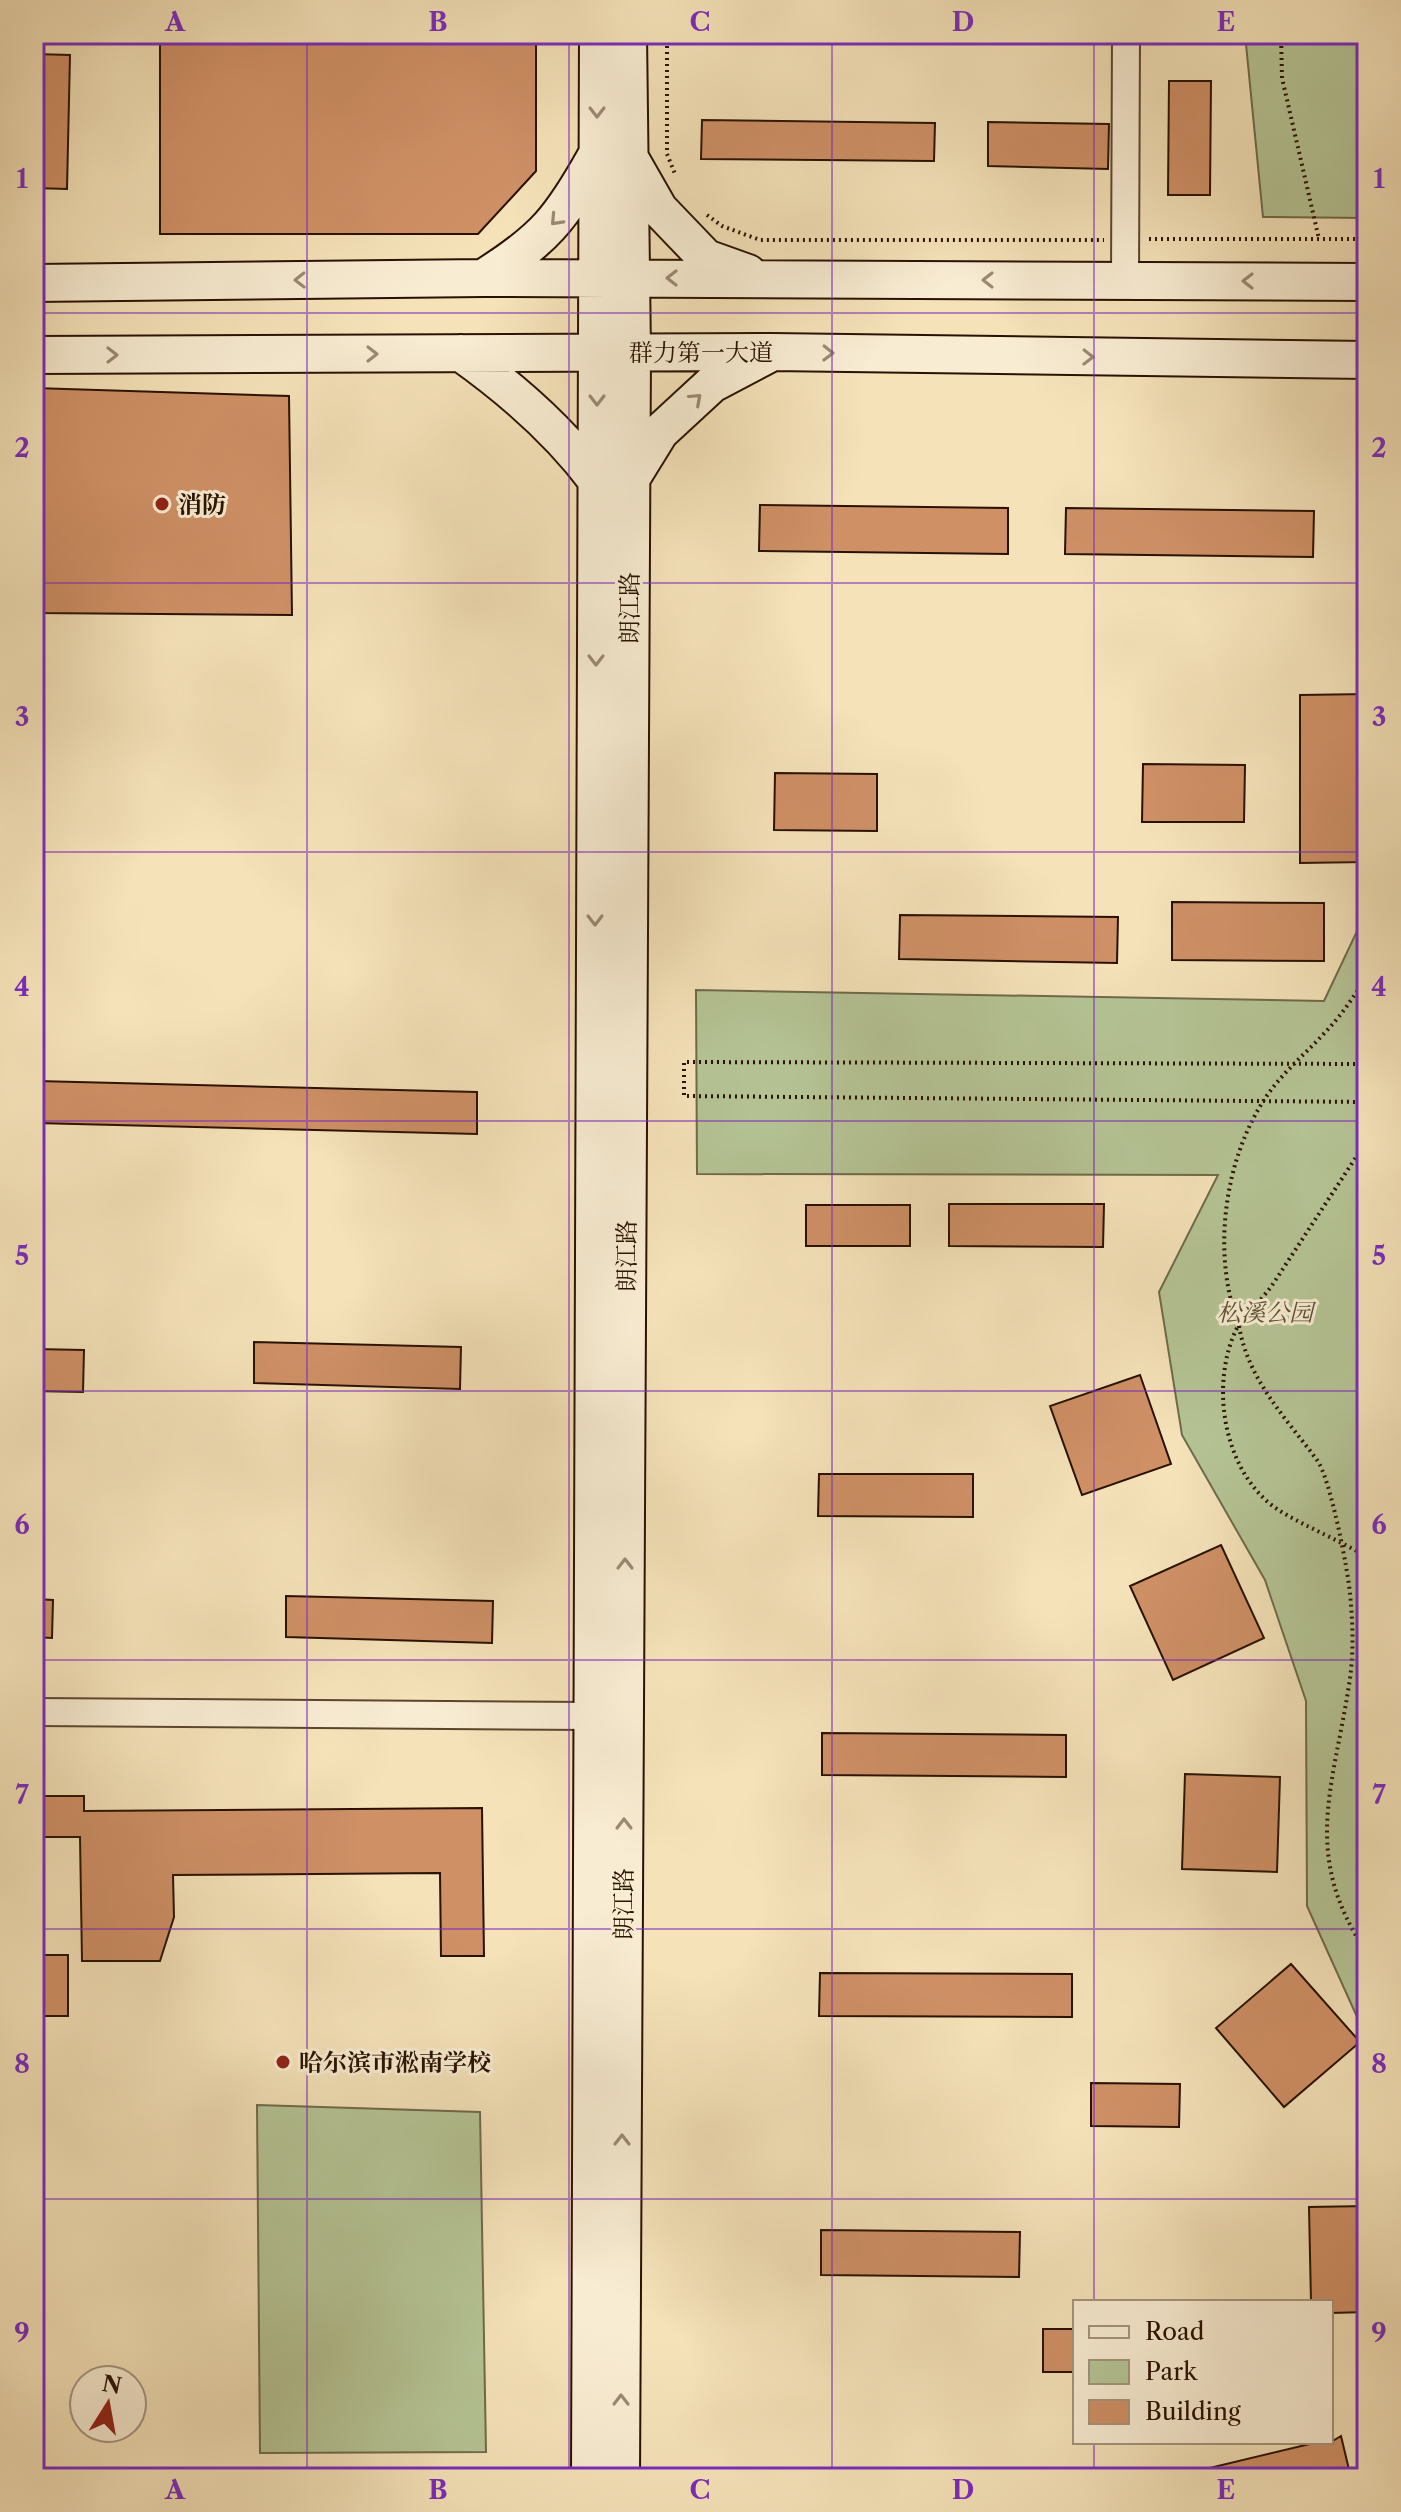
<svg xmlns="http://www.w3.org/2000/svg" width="1401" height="2512" font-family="'Libre Caslon Text','Noto Serif SC',serif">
<rect width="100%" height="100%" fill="#f5e2b9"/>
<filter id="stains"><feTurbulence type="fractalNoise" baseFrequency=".0025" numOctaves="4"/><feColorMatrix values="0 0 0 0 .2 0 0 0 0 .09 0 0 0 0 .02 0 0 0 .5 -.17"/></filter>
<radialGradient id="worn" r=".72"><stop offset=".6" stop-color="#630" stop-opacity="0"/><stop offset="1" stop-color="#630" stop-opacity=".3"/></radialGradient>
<!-- green -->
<path fill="#b5c495" stroke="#6f6a4a" stroke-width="2" d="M 1245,34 L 1367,34 L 1367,218 L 1263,217 Z
M 1367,910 L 1367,2039 L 1307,1906 L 1306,1701 L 1265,1580 L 1182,1435 L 1159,1292 L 1218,1175 L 697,1174 L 696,990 L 1324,1001 Z
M 257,2105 L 480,2112 L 486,2452 L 260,2453 Z"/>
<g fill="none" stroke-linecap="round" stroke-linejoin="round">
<!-- stream -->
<path stroke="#6f786c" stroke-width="7" d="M 1362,34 L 1367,50"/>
</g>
<!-- building -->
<path fill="#cf9066" stroke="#291100" stroke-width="2" d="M 160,34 L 536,34 L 536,171 L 478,234 L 160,234 Z
M 34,54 L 70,55 L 67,189 L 34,188 Z
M 1169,81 L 1211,81 L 1210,195 L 1168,195 Z
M 702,120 L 935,123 L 934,161 L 701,159 Z
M 988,122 L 1109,124 L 1108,169 L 988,166 Z
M 34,388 L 289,396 L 292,615 L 34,613 Z
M 760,505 L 1008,508 L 1008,554 L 759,551 Z
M 1066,508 L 1314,511 L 1313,557 L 1065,554 Z
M 1367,694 L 1367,862 L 1300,863 L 1300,695 Z
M 1143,764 L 1245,765 L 1244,822 L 1142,822 Z
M 775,773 L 877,774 L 877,831 L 774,830 Z
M 1172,902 L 1324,903 L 1324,961 L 1172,960 Z
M 900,915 L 1118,917 L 1117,963 L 899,959 Z
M 37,1081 L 477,1092 L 477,1134 L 36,1123 Z
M 949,1204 L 1104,1204 L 1103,1247 L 949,1246 Z
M 806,1205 L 910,1205 L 910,1246 L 806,1246 Z
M 254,1342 L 461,1347 L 460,1389 L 254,1383 Z
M 34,1349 L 84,1350 L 83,1392 L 34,1391 Z
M 1140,1375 L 1171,1464 L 1082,1495 L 1050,1406 Z
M 819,1474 L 973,1474 L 973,1517 L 818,1516 Z
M 1221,1545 L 1264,1638 L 1173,1680 L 1130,1586 Z
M 286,1596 L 493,1601 L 492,1643 L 286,1637 Z
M 34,1599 L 53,1600 L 52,1638 L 34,1637 Z
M 822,1733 L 1066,1735 L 1066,1777 L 822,1775 Z
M 1185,1774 L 1280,1777 L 1277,1872 L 1182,1869 Z
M 34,1796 L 84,1796 L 84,1811 L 482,1808 L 484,1956 L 441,1956 L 440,1873 L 173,1875 L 174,1917 L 160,1961 L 82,1961 L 80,1837 L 34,1837 Z
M 34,1955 L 68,1955 L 68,2016 L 34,2016 Z
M 1291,1964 L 1360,2042 L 1284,2107 L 1216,2028 Z
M 820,1973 L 1072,1974 L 1072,2017 L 819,2016 Z
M 1091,2083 L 1180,2084 L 1179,2127 L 1091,2126 Z
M 1367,2206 L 1367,2312 L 1331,2313 L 1331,2302 L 1311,2302 L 1309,2207 Z
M 821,2230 L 1020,2232 L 1019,2277 L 821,2275 Z
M 1043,2329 L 1075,2329 L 1075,2372 L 1043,2372 Z
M 1341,2436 L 1351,2478 L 1198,2478 L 1197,2471 L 1318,2442 L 1331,2442 Z"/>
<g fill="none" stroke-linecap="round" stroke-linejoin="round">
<defs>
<path id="minor" d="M 1125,280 L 1126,34
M 34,1712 L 592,1716"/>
<path id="secondary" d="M 631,160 L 659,209 L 706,258 L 748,273
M 483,278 C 544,240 561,219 596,156
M 34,283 L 483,278 L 1367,282
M 461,353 C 513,390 559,430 597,481
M 34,355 L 772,352 L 1367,360
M 631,479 L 660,432 L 712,384 L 767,355
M 590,2478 L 598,34
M 621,2478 L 632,353 L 628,34"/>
</defs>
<!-- minor casing -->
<use href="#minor" stroke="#5c452e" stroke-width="30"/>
<!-- secondary casing -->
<use href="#secondary" stroke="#291100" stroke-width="40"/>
<!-- path -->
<path stroke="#291100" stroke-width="4" stroke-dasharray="2 4" stroke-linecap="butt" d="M 667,34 L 667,154 L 675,174
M 1281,34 L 1282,78 L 1319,239
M 707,215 L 722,226 L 760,240 L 1104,240
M 1149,239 L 1367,239
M 1365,405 L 1367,409
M 1367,1064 L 684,1062 L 684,1096 L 1367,1102
M 1367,1138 L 1362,1148 L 1367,1207
M 1362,1148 L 1271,1287 L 1239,1326 C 1212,1257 1223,1163 1264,1100 C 1282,1072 1308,1052 1330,1027 C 1344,1012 1355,994 1367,977
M 1239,1326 C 1248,1380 1286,1418 1317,1460 C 1330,1477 1348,1570 1350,1594 C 1353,1624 1354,1655 1349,1685 C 1333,1789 1301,1856 1367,1953
M 1237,1328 C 1209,1384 1223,1475 1280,1511 C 1308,1528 1339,1540 1367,1557"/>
<!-- minor -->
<use href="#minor" stroke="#f8ecd2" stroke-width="26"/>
<!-- secondary -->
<use href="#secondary" stroke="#f8ecd2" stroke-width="36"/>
</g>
<!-- one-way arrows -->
<defs><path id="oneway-chevron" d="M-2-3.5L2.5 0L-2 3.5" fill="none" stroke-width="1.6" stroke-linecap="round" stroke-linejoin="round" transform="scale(2)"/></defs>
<g stroke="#9b8974">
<use href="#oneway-chevron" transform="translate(597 112) rotate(90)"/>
<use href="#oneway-chevron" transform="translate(556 220) rotate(133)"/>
<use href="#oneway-chevron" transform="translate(672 278) rotate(-180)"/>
<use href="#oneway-chevron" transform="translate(300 280) rotate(179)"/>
<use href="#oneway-chevron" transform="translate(988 280) rotate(-180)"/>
<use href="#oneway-chevron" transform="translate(1248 281) rotate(-180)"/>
<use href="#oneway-chevron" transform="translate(828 353) rotate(1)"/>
<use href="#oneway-chevron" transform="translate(372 354)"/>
<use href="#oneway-chevron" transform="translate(112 355)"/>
<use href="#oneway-chevron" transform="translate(1088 357) rotate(1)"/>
<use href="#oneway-chevron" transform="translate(696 399) rotate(-42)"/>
<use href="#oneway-chevron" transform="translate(597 400) rotate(90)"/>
<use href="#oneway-chevron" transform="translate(596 660) rotate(90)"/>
<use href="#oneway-chevron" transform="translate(595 920) rotate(90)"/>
<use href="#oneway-chevron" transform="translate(625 1564) rotate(-90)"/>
<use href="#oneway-chevron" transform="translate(624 1824) rotate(-90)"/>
<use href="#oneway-chevron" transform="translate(622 2140) rotate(-90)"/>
<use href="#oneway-chevron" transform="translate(621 2400) rotate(-90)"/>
</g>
<!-- grid -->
<path fill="none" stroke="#7b2cbf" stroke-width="2" stroke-opacity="0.55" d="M 307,34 L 307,2478M 569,34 L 569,2478M 832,34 L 832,2478M 1094,34 L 1094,2302M 34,313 L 1367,313M 34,583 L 1367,583M 34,852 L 1367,852M 34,1121 L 1367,1121M 34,1391 L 1367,1391M 34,1660 L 1367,1660M 34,1929 L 1367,1929M 34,2199 L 1367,2199M 1094,2442 L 1094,2478"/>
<!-- markers -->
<g fill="#8f2418" stroke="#f8ecd2" stroke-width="3">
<circle cx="162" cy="504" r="8"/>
<circle cx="283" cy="2062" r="8"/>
</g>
<g text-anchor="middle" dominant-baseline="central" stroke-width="6" stroke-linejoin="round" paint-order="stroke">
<!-- street labels -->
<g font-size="24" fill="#291100" stroke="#f8ecd2">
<text x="701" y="352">群力第一大道</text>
<text transform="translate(629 608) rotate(-90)">朗江路</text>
<text transform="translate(626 1256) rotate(-90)">朗江路</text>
<text transform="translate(623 1904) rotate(-90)">朗江路</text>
</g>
<!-- poi labels -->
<g font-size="24" font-weight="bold" fill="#291100" stroke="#f8ecd2" text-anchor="start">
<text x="178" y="504">消防</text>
<text x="299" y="2062">哈尔滨市淞南学校</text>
</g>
<!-- park labels -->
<g font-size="24" font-style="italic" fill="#5a5034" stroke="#f8ecd2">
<text x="1265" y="1312">松溪公园</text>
</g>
</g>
<!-- margin -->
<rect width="1401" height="2512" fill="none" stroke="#f5e2b9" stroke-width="88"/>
<!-- legend -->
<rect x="1073" y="2300" width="260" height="144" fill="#f8ecd2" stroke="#a5947e" stroke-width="2"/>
<rect x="1089" y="2326" width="40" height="12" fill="#f8ecd2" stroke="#a5947e" stroke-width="2"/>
<text x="1145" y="2340" font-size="24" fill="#291100">Road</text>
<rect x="1089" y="2360" width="40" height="24" fill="#b5c495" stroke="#a5947e" stroke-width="2"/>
<text x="1145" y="2380" font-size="24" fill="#291100">Park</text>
<rect x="1089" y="2400" width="40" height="24" fill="#cf9066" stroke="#a5947e" stroke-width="2"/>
<text x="1145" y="2420" font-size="24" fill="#291100">Building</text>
<!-- north arrow -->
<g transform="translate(108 2404) rotate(11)"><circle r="38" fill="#f8ecd2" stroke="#a5947e" stroke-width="2"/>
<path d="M0-6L14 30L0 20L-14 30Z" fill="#8f2418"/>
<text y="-12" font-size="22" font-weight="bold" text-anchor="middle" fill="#291100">N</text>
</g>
<rect x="44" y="44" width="1313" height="2424" fill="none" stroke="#7b2cbf" stroke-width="3"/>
<g font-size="26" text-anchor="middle" font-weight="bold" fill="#7b2cbf">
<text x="175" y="31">A</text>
<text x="438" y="31">B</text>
<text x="700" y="31">C</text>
<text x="963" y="31">D</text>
<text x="1226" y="31">E</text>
<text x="22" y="188">1</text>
<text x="1379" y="188">1</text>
<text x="22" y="457">2</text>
<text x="1379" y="457">2</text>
<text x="22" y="726">3</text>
<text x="1379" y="726">3</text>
<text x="22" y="996">4</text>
<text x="1379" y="996">4</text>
<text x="22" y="1265">5</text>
<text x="1379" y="1265">5</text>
<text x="22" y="1534">6</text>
<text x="1379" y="1534">6</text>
<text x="22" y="1804">7</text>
<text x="1379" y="1804">7</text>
<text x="22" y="2073">8</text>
<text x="1379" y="2073">8</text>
<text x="22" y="2342">9</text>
<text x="1379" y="2342">9</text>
<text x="175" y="2499">A</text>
<text x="438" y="2499">B</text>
<text x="700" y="2499">C</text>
<text x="963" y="2499">D</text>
<text x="1226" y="2499">E</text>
</g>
<rect width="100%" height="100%" filter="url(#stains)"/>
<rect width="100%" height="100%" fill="url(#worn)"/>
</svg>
